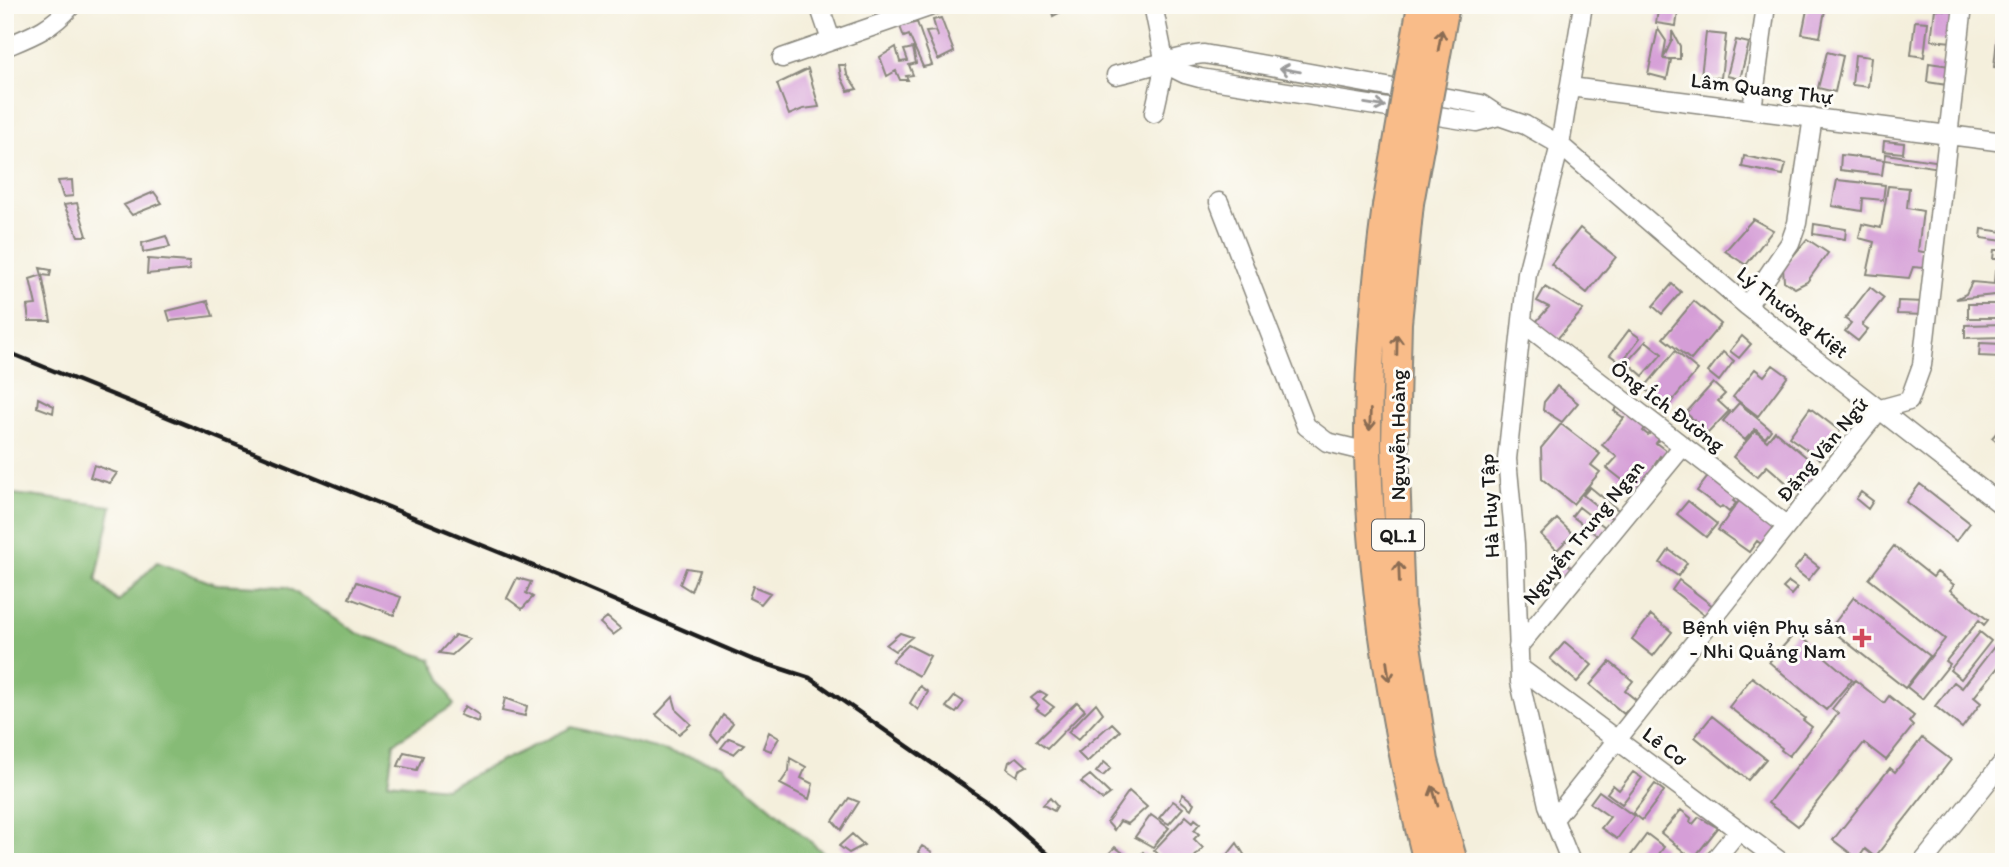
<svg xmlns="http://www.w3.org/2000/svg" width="2009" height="867" font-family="Itim,sans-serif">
<rect width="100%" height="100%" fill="#fdfcf7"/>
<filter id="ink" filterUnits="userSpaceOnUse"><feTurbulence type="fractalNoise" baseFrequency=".0143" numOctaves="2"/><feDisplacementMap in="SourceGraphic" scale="14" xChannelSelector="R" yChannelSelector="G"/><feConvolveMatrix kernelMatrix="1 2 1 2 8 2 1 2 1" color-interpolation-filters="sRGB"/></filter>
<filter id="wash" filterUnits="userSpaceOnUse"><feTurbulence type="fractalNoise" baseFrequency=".00686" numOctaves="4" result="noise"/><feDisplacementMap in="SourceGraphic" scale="28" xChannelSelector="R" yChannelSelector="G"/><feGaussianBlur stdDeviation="1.57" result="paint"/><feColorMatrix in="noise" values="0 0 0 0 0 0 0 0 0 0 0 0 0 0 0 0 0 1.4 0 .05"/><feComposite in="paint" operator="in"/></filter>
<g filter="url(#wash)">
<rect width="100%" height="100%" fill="#f4efdc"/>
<!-- forest -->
<path fill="#86bb76" stroke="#516c49" stroke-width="2" d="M 5,493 L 112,506 L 96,580 L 118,602 L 157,562 L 215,584 L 287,587 L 357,633 L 431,659 L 454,705 L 394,743 L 388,782 L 445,788 L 572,727 L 722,765 L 834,862 L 5,862 Z"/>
<g id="blocks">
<!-- building -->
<path fill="#d59ed7" d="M 1050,5 L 1060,5 L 1063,11 L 1062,5 L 1071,5 L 1063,11 L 1053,16 Z
M 1659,5 L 1679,5 L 1676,26 L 1656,23 Z
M 1808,5 L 1826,5 L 1820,37 L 1802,34 Z
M 1935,9 L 1956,11 L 1952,42 L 1931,40 Z
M 941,18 L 954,52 L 938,60 L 926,32 L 935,31 L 938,37 L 933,20 Z
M 1915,21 L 1928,22 L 1924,57 L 1911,55 Z
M 907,22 L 908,25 L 917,22 L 932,65 L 923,67 L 909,35 L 904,37 L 899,24 Z
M 1658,29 L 1666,41 L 1663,59 L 1672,40 L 1672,31 L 1680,46 L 1680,59 L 1663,59 L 1671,60 L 1667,79 L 1648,74 Z
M 1706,33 L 1726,35 L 1721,78 L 1701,76 Z
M 1997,39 L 2004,40 L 2004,68 L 1994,67 Z
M 1736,40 L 1749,43 L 1740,79 L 1727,76 Z
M 896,47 L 900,62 L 908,61 L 904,50 L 913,48 L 916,63 L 909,65 L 913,75 L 906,76 L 908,80 L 900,80 L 896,71 L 887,76 L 880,57 Z
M 1827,52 L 1843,56 L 1835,92 L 1818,88 Z
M 1855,55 L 1871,57 L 1868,87 L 1852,85 Z
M 1929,63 L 1950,66 L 1947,85 L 1927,82 Z
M 839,65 L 845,65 L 847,74 L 857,89 L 848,91 L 841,77 Z
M 808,69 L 819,107 L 803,109 L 789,115 L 777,84 Z
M 1884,141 L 1904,143 L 1903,153 L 1883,151 Z
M 1886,154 L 1942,162 L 1940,168 L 1885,160 Z
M 1841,155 L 1884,160 L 1882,175 L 1840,170 Z
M 1744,156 L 1786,164 L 1783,175 L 1742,167 Z
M 72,180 L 73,196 L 63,197 L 58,181 Z
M 1837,180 L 1885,185 L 1883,200 L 1863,198 L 1862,211 L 1832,206 Z
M 1888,186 L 1909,188 L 1907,208 L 1923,211 L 1918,251 L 1928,253 L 1925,268 L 1913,267 L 1909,278 L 1867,274 L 1874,242 L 1859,238 L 1862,224 L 1881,228 Z
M 154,192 L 162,203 L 132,215 L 124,205 Z
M 77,203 L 87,236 L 78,236 L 64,205 Z
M 1753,219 L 1773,230 L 1746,265 L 1725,251 Z
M 1814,224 L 1846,229 L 1845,239 L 1813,234 Z
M 1580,228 L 1616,257 L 1587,293 L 1551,264 Z
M 1982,229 L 2004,232 L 2004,241 L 1981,238 Z
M 166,236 L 170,247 L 143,252 L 142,243 Z
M 1807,239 L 1828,253 L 1807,282 L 1795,288 L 1784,281 L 1783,268 Z
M 1994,250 L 2004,250 L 2004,259 L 1993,259 Z
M 148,259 L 189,262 L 190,270 L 147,274 Z
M 40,268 L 51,270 L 50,276 L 42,275 L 51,321 L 29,321 L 27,306 L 36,305 L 30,279 L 42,275 Z
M 1995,271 L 2004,272 L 2004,294 L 1956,299 L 1966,294 L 1972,282 L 1994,284 Z
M 1672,284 L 1681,292 L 1662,314 L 1653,306 Z
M 1545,287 L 1583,310 L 1557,339 L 1535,323 L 1549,307 L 1537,301 Z
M 1870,287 L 1884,298 L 1862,325 L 1868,329 L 1858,341 L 1845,331 L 1851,323 L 1845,319 Z
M 208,301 L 213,316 L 170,321 L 167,311 Z
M 1694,301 L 1721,324 L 1691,360 L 1663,338 Z
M 1898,301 L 1925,302 L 1925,315 L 1897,314 Z
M 1968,304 L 2003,304 L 2003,318 L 1968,318 Z
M 2004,324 L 2004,337 L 1965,338 L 1965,325 Z
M 1629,330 L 1640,338 L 1621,363 L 1610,355 Z
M 1742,336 L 1751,344 L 1739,358 L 1730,351 Z
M 1646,341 L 1662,354 L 1643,376 L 1627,362 Z
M 1980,343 L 2002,344 L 2001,357 L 1979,356 Z
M 1675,351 L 1698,370 L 1667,407 L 1644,388 Z
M 1723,352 L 1734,361 L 1719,381 L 1708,372 Z
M 1773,365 L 1788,376 L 1758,416 L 1733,397 L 1755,369 L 1764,376 Z
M 1713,383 L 1725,394 L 1718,401 L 1729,411 L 1708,433 L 1686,413 Z
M 1557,386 L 1578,403 L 1562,422 L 1543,410 L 1544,402 Z
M 38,398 L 54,406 L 53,413 L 37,407 Z
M 1739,403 L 1771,430 L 1765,438 L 1755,429 L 1745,440 L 1723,421 Z
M 1619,405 L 1648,424 L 1643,431 L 1648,435 L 1653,431 L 1661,437 L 1656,443 L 1672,455 L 1666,461 L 1660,456 L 1655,463 L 1660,467 L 1645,486 L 1641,482 L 1635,490 L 1607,468 L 1617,457 L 1602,445 L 1624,418 L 1614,411 Z
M 1810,408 L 1840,431 L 1820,459 L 1789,437 Z
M 1561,424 L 1600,454 L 1591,465 L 1600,472 L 1573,504 L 1542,479 L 1541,448 Z
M 2004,424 L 2004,448 L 1992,438 Z
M 1755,431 L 1767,441 L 1775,431 L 1823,471 L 1802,496 L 1767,466 L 1757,477 L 1733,457 Z
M 94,465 L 117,473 L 110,483 L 90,477 Z
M 1710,474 L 1738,495 L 1733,501 L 1736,503 L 1729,512 L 1722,506 L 1720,508 L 1697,491 Z
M 1920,484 L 1970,523 L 1956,541 L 1906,502 Z
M 1590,487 L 1623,514 L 1617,522 L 1583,495 Z
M 1861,492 L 1873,501 L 1868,509 L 1856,499 Z
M 1688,501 L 1717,524 L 1706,537 L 1677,514 Z
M 1739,501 L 1777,529 L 1764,546 L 1757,541 L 1749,552 L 1718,530 Z
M 1579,507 L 1610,531 L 1603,540 L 1572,516 Z
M 1557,519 L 1573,534 L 1557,550 L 1541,535 Z
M 1894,546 L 1933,577 L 1937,572 L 1954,585 L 1950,590 L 1988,620 L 1984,625 L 1979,620 L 1946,661 L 1950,664 L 1922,699 L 1907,687 L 1945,639 L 1869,579 Z
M 1669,550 L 1687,563 L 1678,576 L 1660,563 Z
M 1805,556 L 1819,567 L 1808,580 L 1794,569 Z
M 1561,559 L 1577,572 L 1564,587 L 1548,574 Z
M 686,568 L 699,570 L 691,591 L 680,584 Z
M 517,578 L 531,582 L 526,593 L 533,597 L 522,609 L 507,598 Z
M 1679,580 L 1718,610 L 1711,620 L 1672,590 Z
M 356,582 L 401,597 L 394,615 L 349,598 Z
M 1789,582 L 1797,588 L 1791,595 L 1783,588 Z
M 753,586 L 770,593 L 761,604 L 749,598 Z
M 1854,597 L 1930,656 L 1905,688 L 1830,629 Z
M 1651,615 L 1672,632 L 1653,656 L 1632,639 Z
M 607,617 L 621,629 L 613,635 L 600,623 Z
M 1796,632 L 1852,680 L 1826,710 L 1769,662 Z
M 1980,632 L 1991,641 L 1961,679 L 1950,670 Z
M 900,633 L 912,637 L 895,651 L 886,645 Z
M 455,635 L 470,639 L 452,655 L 439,653 Z
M 1565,642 L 1592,665 L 1577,682 L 1550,659 Z
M 1997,643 L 2004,648 L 2004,660 L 1974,697 L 1981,703 L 1962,728 L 1935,706 L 1954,682 L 1962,688 Z
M 908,645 L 930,656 L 919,676 L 892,661 Z
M 1610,662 L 1633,681 L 1625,691 L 1636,700 L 1624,714 L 1590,685 Z
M 1752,677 L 1805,718 L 1803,720 L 1812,727 L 1789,756 L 1781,750 L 1782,748 L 1729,707 Z
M 1855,680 L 1884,703 L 1889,696 L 1914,716 L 1909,722 L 1913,726 L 1886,760 L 1864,743 L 1798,826 L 1768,803 L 1838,714 L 1832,709 Z
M 920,686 L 928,692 L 918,710 L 910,703 Z
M 1040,691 L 1047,695 L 1043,699 L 1054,707 L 1045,715 L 1036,709 L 1039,705 L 1031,698 Z
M 955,696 L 964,702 L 956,713 L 946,707 Z
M 673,697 L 677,711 L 691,724 L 679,734 L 656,715 Z
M 505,698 L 527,706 L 525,716 L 502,711 Z
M 1077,702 L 1085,710 L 1047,749 L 1036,741 Z
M 1096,703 L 1103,713 L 1078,740 L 1068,732 Z
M 465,706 L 479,715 L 478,722 L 460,715 Z
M 723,715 L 733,723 L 718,743 L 711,735 Z
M 1712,716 L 1766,759 L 1748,780 L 1695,737 Z
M 1112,723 L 1120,731 L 1087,762 L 1078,753 Z
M 769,732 L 779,738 L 771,751 L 763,748 Z
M 729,738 L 744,744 L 734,754 L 721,748 Z
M 1922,738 L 1951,760 L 1875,857 L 1865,849 L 1858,859 L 1833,840 L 1890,768 L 1895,772 Z
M 404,752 L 423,756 L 417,770 L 398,766 Z
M 1017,757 L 1027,766 L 1019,770 L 1017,776 L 1007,769 L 1009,762 Z
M 790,758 L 806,767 L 801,778 L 813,784 L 809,799 L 780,784 L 789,771 Z
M 1104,762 L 1111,768 L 1103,776 L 1096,772 Z
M 1633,772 L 1642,778 L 1622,804 L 1607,793 L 1613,785 L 1619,790 Z
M 1090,775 L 1110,794 L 1102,800 L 1081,782 Z
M 1655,784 L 1664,791 L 1642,820 L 1633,813 Z
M 1129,791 L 1147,807 L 1128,824 L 1120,821 L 1114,830 L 1107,822 Z
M 1599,791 L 1634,816 L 1617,839 L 1601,828 L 1610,817 L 1590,803 Z
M 1183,794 L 1194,803 L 1191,809 L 1180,800 Z
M 849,798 L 859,802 L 841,830 L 833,821 Z
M 1050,798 L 1057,806 L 1054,811 L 1043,805 Z
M 1173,801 L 1183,808 L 1169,824 L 1159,818 Z
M 1681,810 L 1691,818 L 1690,822 L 1693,824 L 1699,817 L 1718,828 L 1693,859 L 1661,833 Z
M 1151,815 L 1169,828 L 1153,847 L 1135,837 Z
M 1186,816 L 1193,822 L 1195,819 L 1200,823 L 1194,830 L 1199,834 L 1194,839 L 1203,848 L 1190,862 L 1166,862 L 1154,850 Z
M 852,834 L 864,845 L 849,853 L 839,846 Z
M 1647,834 L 1664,847 L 1653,862 L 1626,862 Z
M 1237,843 L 1245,856 L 1239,862 L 1222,862 Z
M 922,846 L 932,852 L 928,858 L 918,852 Z
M 1115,847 L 1123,853 L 1116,862 L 1101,862 Z
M 1143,852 L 1154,862 L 1136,862 Z"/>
</g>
</g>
<g filter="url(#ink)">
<use href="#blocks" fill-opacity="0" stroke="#88867c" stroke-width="2"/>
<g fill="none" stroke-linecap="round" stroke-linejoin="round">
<defs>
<path id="minor" d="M 819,5 L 831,40
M 1153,5 L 1165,64 L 1154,113
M 5,47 C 34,35 51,29 72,5
M 782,58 L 935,5
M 1165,64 L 1185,74 L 1200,78 L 1476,122 L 1499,116
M 1116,75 C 1145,69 1176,56 1204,54 L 1481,104 L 1499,116 L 1525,125 L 1560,145 L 1747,306 L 2004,507
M 1570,87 L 2004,142
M 1752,110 L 1766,5
M 1219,202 L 1306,426 L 1327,442 L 1368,452
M 1747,306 L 1790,243 L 1797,223 L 1813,117
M 1522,322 L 1787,526
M 1518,647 L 1683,446
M 1520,668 L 1781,862
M 1554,819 L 1880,409 L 1909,401 L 1922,365 L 1963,5
M 1571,862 L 1548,805 L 1520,682 L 1515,544 L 1507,459 L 1527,273 L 1560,145 L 1583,5
M 1713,862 L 1739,830
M 1923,862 L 2004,761"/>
<path id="highway" d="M 1410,203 L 1398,323 L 1395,445 L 1401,607 L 1425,761 L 1454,862
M 1386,206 C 1375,287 1367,371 1368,454 C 1371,591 1394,729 1427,862"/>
</defs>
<!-- minor casing -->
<use href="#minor" stroke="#88867c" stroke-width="21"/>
<!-- highway casing -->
<use href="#highway" stroke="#88867c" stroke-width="30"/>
<!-- minor -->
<use href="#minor" stroke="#fff" stroke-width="18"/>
<!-- highway -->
<use href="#highway" stroke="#f9bc89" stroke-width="26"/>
<!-- rail -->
<path stroke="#1c1c1c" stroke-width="4.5" d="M 5,351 L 543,570 L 751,659 L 810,678 L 989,803 L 1057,862"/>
<defs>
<path id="highway-bridge" d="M 1410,203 L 1446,5
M 1386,206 L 1421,5"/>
</defs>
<!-- highway-bridge casing -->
<use href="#highway-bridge" stroke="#88867c" stroke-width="30" stroke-linecap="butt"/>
<!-- highway-bridge -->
<use href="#highway-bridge" stroke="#f9bc89" stroke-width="26"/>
</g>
<!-- one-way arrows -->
<defs><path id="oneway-shaft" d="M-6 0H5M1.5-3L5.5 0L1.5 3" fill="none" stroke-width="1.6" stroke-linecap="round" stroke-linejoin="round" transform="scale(1.75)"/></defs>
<g stroke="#8a6c52">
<use href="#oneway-shaft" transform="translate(1440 40) rotate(-80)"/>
<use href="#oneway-shaft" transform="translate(1397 345) rotate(-89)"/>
<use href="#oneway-shaft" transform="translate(1370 420) rotate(92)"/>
<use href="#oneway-shaft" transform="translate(1399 572) rotate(-92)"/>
<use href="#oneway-shaft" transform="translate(1388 671) rotate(82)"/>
<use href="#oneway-shaft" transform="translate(1435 796) rotate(-106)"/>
</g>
<g stroke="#999">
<use href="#oneway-shaft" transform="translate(1290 70) rotate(-170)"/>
<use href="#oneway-shaft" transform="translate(1375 105) rotate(9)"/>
</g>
</g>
<!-- markers -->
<path fill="#d1495b" stroke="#fdfcf7" stroke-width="2.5" d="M1858.5 627.5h7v7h7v7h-7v7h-7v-7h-7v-7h7z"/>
<g text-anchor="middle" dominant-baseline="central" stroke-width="6" stroke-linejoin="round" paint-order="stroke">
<!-- shield labels -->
<rect fill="#fdfcf7" stroke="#605f5e" stroke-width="2" x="1372" y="519.5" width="52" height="31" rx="5"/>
<g font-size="19" font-weight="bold" fill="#1c1c1c">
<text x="1398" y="535">QL.1</text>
</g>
<!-- street labels -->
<g font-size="21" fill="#1c1c1c" stroke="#fdfcf7">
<text transform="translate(1762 88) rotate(7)">Lâm Quang Thự</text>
<text transform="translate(1793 312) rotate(38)">Lý Thường Kiệt</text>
<text transform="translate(1668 406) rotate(37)">Ông Ích Đường</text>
<text transform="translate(1397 435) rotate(-90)">Nguyễn Hoàng</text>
<text transform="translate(1822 449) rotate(-50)">Đặng Văn Ngữ</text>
<text transform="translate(1489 506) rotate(-93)">Hà Huy Tập</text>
<text transform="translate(1583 532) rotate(-51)">Nguyễn Trung Ngạn</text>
<text transform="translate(1665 746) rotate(37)">Lê Cơ</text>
</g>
<!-- poi labels -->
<g font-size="21" fill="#1c1c1c" stroke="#fdfcf7" text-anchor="end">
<text x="1846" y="626">Bệnh viện Phụ sản<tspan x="1846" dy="24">- Nhi Quảng Nam</tspan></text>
</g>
</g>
<!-- margin -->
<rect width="2009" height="867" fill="none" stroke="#fdfcf7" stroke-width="28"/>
</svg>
